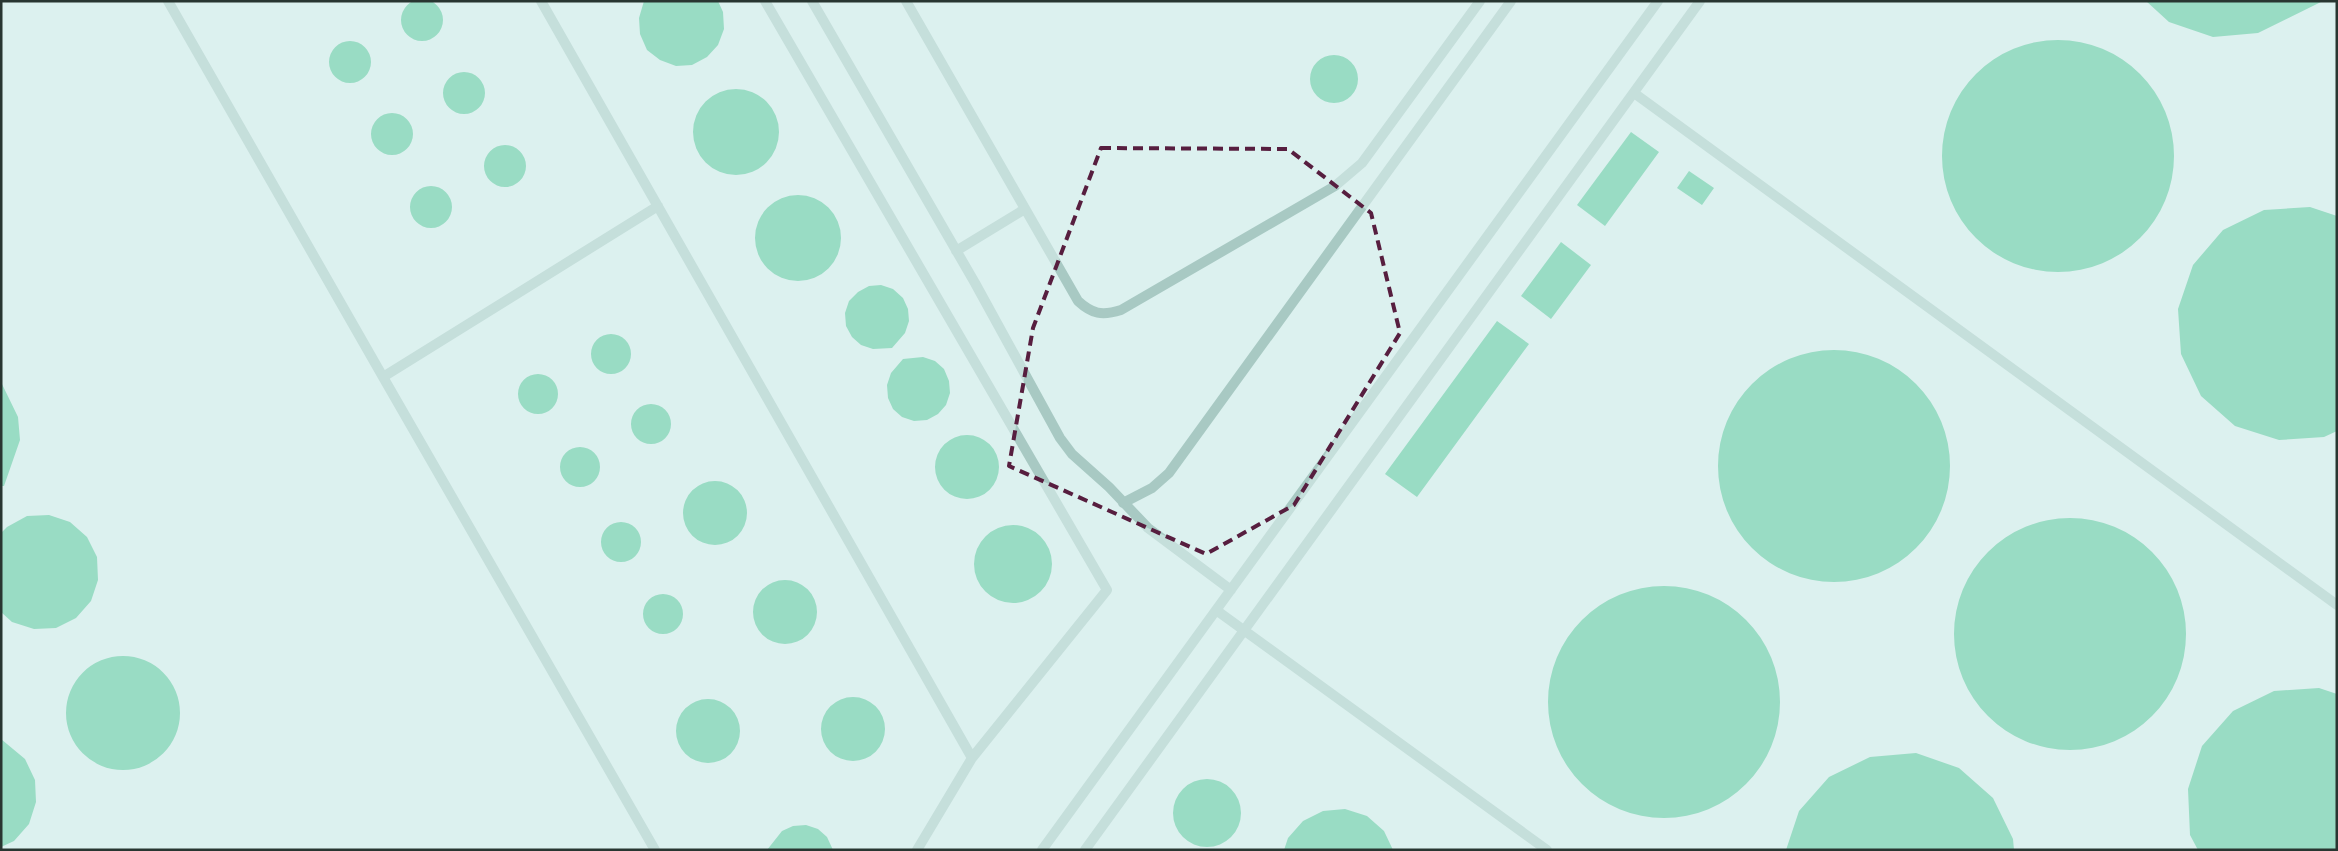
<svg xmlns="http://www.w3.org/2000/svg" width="2338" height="851" font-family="'Noto Sans',sans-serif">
<rect width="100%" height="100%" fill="#dcf1ef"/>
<!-- building -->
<path fill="#48c391" d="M401 20a21 21 0 1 1 42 0a21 21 0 1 1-42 0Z
M 644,1 L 718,1 L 723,12 L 724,29 L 718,45 L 707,57 L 692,65 L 676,66 L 660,60 L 647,50 L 640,34 L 639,18 Z
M 2146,1 L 2323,1 L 2258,33 L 2213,37 L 2169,22 Z
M1942 156a116 116 0 1 1 232 0a116 116 0 1 1-232 0Z
M329 62a21 21 0 1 1 42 0a21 21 0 1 1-42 0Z
M1310 79a24 24 0 1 1 48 0a24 24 0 1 1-48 0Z
M443 93a21 21 0 1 1 42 0a21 21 0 1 1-42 0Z
M693 132a43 43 0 1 1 86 0a43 43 0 1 1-86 0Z
M371 134a21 21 0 1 1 42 0a21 21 0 1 1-42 0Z
M 1631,132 L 1659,152 L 1605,226 L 1577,205 Z
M484 166a21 21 0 1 1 42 0a21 21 0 1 1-42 0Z
M 1689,171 L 1714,188 L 1702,205 L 1677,188 Z
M410 207a21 21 0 1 1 42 0a21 21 0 1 1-42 0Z
M755 238a43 43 0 1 1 86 0a43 43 0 1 1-86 0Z
M 2310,207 L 2337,216 L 2337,431 L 2324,437 L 2279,440 L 2235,426 L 2201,396 L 2181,354 L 2178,309 L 2193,265 L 2223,230 L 2264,210 Z
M 1561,242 L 1591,265 L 1551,319 L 1521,296 Z
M 881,285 L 893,289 L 903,298 L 908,309 L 909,321 L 905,333 L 892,348 L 873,349 L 861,345 L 852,337 L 846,326 L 845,313 L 849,301 L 858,292 L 869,286 Z
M 1497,321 L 1529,344 L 1417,497 L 1385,474 Z
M591 354a20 20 0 1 1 40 0a20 20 0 1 1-40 0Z
M1718 466a116 116 0 1 1 232 0a116 116 0 1 1-232 0Z
M 923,357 L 935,361 L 944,369 L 949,381 L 950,393 L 946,405 L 938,414 L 927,420 L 914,421 L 902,417 L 893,409 L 888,398 L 887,385 L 891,373 L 903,359 Z
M518 394a20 20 0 1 1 40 0a20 20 0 1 1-40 0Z
M 1,382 L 18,417 L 20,440 L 4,486 L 1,486 Z
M631 424a20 20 0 1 1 40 0a20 20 0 1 1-40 0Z
M935 467a32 32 0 1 1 64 0a32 32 0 1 1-64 0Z
M560 467a20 20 0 1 1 40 0a20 20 0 1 1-40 0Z
M683 513a32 32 0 1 1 64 0a32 32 0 1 1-64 0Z
M 49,515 L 70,522 L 87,537 L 97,557 L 98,580 L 91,601 L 76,618 L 56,628 L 34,629 L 12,622 L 1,612 L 1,533 L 7,527 L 27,516 Z
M1954 634a116 116 0 1 1 232 0a116 116 0 1 1-232 0Z
M601 542a20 20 0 1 1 40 0a20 20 0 1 1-40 0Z
M974 564a39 39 0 1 1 78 0a39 39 0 1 1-78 0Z
M753 612a32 32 0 1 1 64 0a32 32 0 1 1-64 0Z
M1548 702a116 116 0 1 1 232 0a116 116 0 1 1-232 0Z
M643 614a20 20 0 1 1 40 0a20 20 0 1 1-40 0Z
M66 713a57 57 0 1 1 114 0a57 57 0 1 1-114 0Z
M 2319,688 L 2337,694 L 2337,850 L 2198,850 L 2190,835 L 2188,789 L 2202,746 L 2233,711 L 2274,691 Z
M821 729a32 32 0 1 1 64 0a32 32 0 1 1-64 0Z
M676 731a32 32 0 1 1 64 0a32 32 0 1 1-64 0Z
M 1,739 L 25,759 L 35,780 L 36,802 L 29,824 L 14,841 L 1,847 Z
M 1916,753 L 1959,768 L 1993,798 L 2013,839 L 2014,850 L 1786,850 L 1799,811 L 1829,777 L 1870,757 Z
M1173 813a34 34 0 1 1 68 0a34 34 0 1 1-68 0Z
M 1345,809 L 1367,816 L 1384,831 L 1393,850 L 1284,850 L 1288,838 L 1303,821 L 1323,811 Z
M 806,825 L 818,829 L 827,837 L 833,850 L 767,850 L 782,831 L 793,826 Z"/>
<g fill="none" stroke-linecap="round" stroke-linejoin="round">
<!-- service -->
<path stroke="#a8c9c3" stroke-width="10" d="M 168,1 L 383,377 L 658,206
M 541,1 L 972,758
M 765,1 L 1107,590 L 972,758 L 917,850
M 812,1 L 975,283 L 1060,438 L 1072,454 L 1109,487 L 1148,528 L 1231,590
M 906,1 L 1078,301 C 1092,314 1102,316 1121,310 L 1335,186 L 1362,163 L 1480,1
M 1634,93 L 2337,605
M 956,251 L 1025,209
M 383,377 L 655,850
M 1123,503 L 1152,488 L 1169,473 L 1511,1
M 1216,610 L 1547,850
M 1042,850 L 1658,1
M 1085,850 L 1700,1"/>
</g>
<!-- marked area -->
<path d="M0 0H2338V851H0ZM 1101,148 L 1288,149 L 1371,213 L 1400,333 L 1294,505 L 1206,554 L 1009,466 L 1033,328 Z" fill="#dcf1ef" fill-opacity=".55" fill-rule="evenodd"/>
<path fill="none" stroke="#571e3f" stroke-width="4" stroke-dasharray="10 6" stroke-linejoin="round" d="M 1101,148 L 1288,149 L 1371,213 L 1400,333 L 1294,505 L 1206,554 L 1009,466 L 1033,328 Z"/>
<!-- border -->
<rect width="2338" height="851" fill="none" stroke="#283631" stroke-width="5"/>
</svg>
